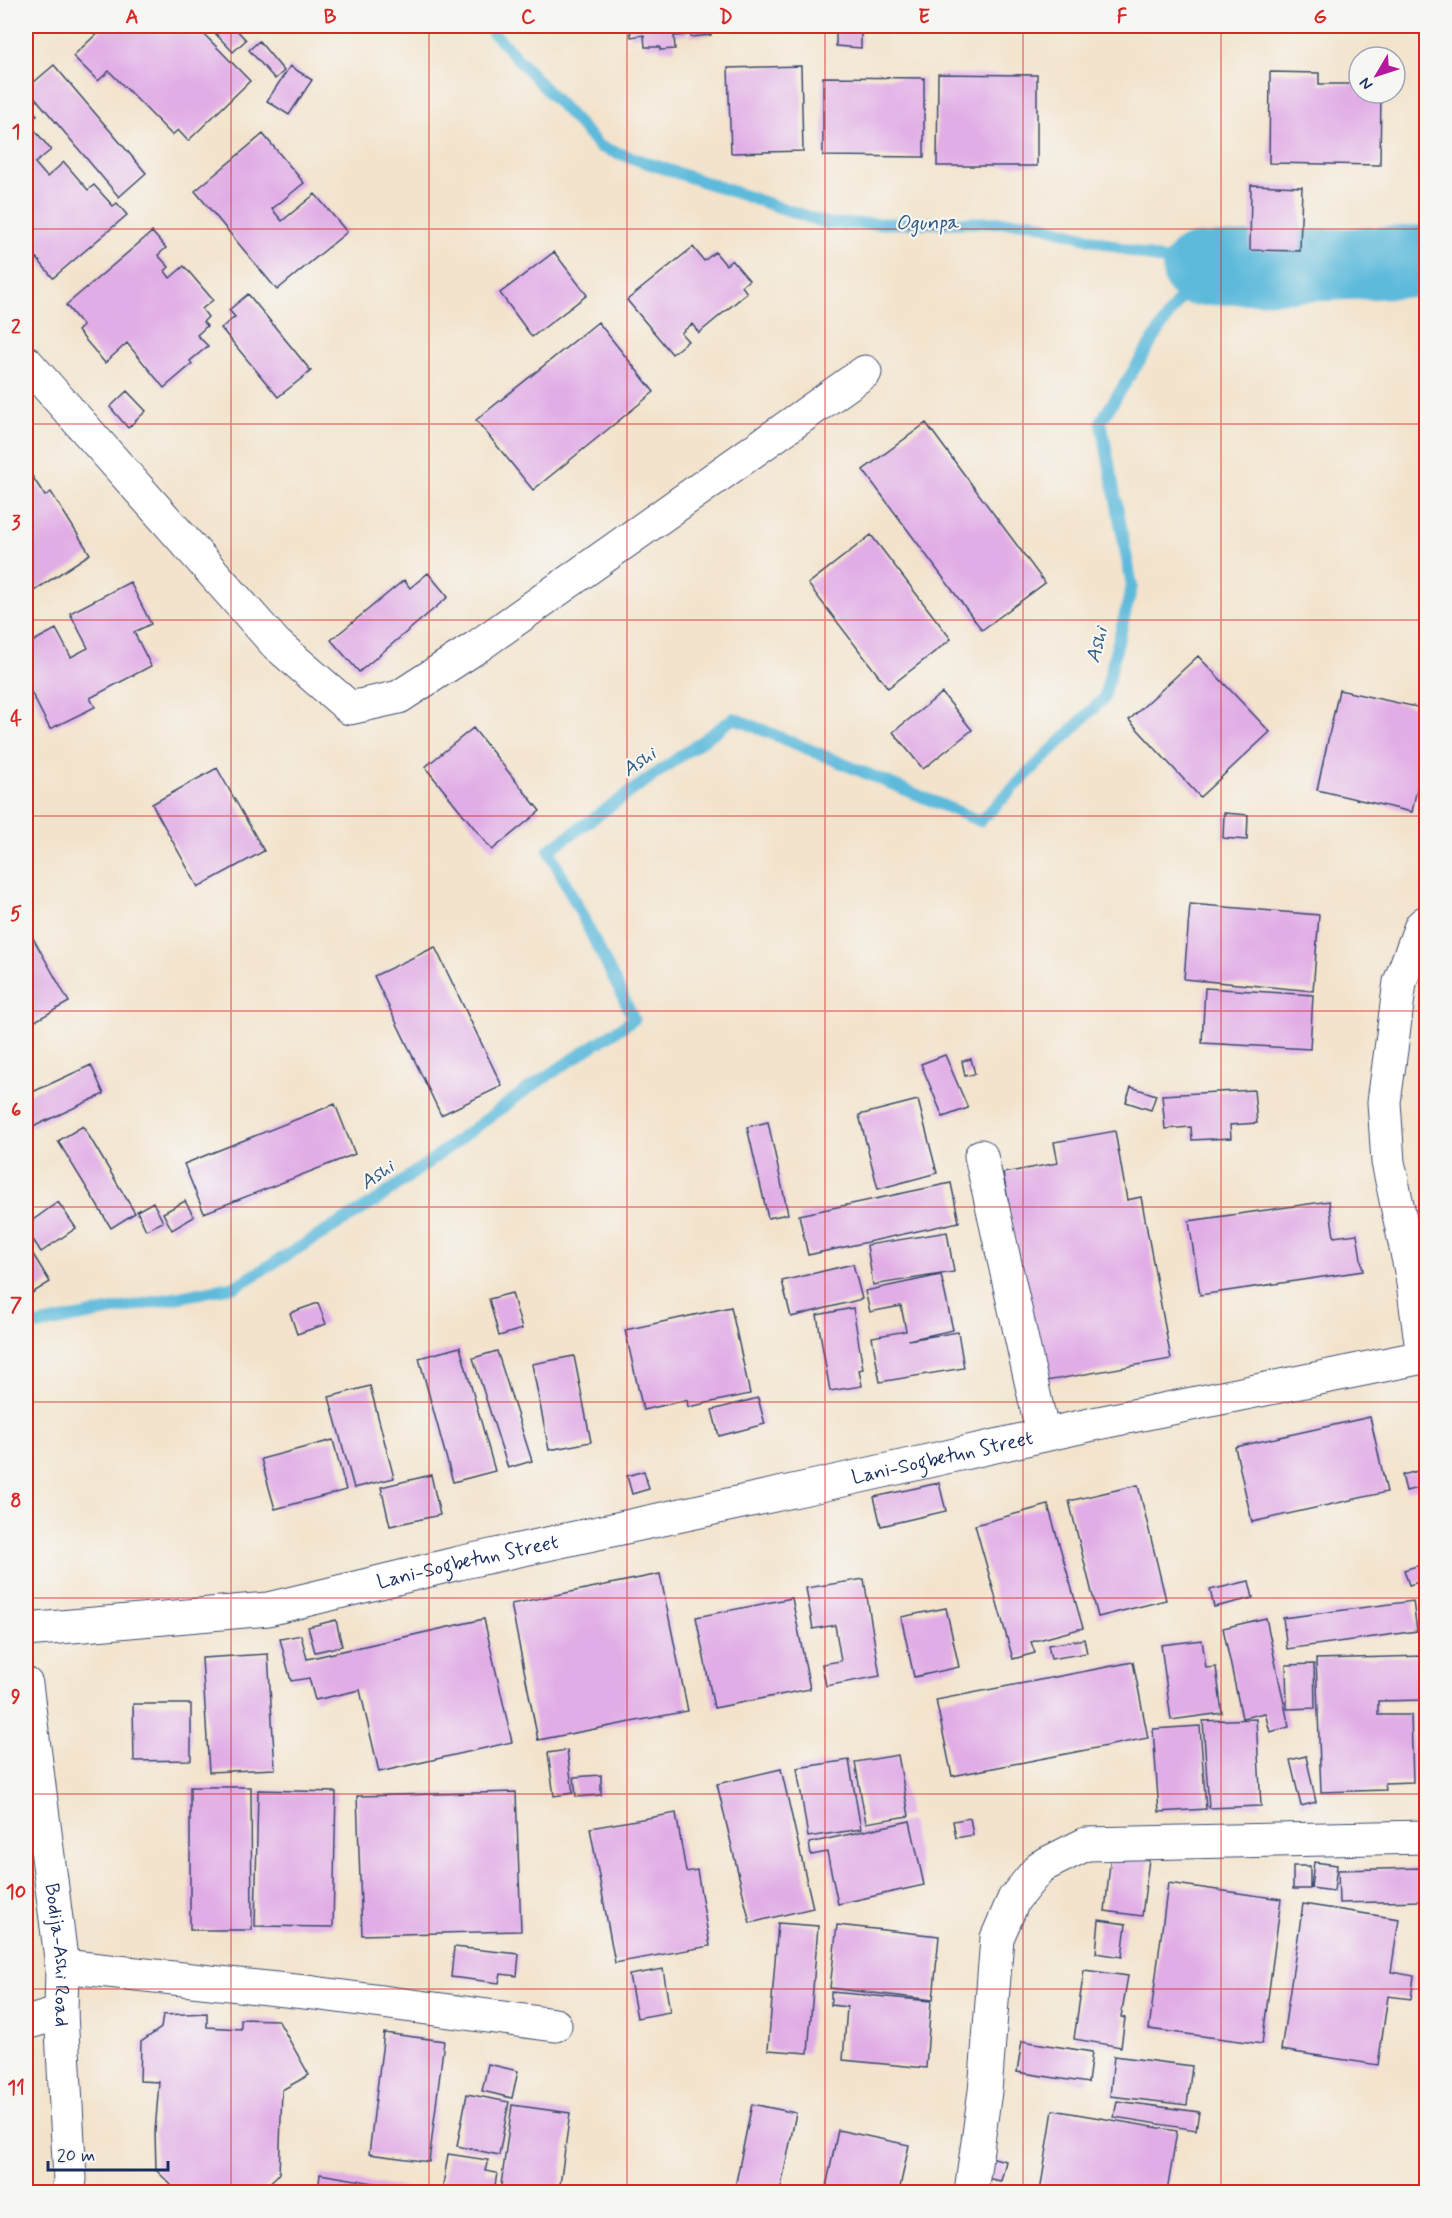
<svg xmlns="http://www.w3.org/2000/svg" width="1452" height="2218" font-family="Mynerve,sans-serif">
<rect width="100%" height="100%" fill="#f6f6f2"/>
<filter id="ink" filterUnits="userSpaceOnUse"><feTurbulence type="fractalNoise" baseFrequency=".0167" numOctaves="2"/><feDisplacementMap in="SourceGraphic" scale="12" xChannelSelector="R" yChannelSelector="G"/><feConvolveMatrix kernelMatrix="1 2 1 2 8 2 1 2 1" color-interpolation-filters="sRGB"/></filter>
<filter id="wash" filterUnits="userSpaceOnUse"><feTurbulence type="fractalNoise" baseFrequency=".008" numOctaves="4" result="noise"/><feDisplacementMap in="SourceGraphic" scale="24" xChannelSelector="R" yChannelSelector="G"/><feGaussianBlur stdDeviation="1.35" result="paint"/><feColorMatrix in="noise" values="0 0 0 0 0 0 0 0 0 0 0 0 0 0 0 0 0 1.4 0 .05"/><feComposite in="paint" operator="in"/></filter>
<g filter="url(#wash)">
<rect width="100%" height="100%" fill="#f3e3cc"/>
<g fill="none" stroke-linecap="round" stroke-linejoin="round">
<!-- stream -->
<path stroke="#5dbadb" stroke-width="12" d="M 26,1327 L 236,1286 L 376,1201 L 526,1090 L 634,1019 L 549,850 L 734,718 L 980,821 L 1104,698 L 1132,586 L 1101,421 L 1198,270 L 1031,222 L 829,224 L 600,147 L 487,26"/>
<!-- river -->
<path stroke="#5dbadb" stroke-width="72" d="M 1198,270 L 1426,261"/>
</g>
<g id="blocks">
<!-- building -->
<path fill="#e1ade6" d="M 105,26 L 196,26 L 250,81 L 188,141 L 178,130 L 172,135 L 109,71 L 98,81 L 73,56 Z
M 222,26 L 233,26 L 246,40 L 233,52 L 214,32 Z
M 630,26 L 686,26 L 687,35 L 674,36 L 675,49 L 660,50 L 660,47 L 645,47 L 644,35 L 631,37 Z
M 690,26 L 711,26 L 711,35 L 691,37 Z
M 836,26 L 861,26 L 861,48 L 836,46 Z
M 259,41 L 284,71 L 275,79 L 249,50 Z
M 54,65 L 146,173 L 119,197 L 27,88 Z
M 290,66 L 312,80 L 289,115 L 267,101 Z
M 801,66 L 803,151 L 731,153 L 728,68 Z
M 1270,72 L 1319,73 L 1319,84 L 1359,84 L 1359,93 L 1381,93 L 1380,165 L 1269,163 Z
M 938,74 L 1037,75 L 1037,166 L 937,166 Z
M 823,77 L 924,78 L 924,157 L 823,156 Z
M 26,102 L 37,115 L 28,122 L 51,150 L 35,163 L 47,177 L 64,162 L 88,190 L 94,185 L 113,206 L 117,203 L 127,215 L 53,278 L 26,245 Z
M 263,134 L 304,183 L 272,209 L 282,221 L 315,194 L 347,232 L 277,290 L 195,191 Z
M 1251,185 L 1302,187 L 1300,251 L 1250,250 Z
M 152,232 L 166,248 L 158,255 L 169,267 L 165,271 L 170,278 L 184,266 L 213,300 L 202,309 L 208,317 L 203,322 L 207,326 L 197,335 L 208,346 L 190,361 L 192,364 L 164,388 L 127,343 L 105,363 L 78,331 L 83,326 L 66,305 Z
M 693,247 L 704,261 L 715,252 L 726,265 L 732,260 L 749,280 L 742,286 L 747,293 L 699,333 L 692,324 L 681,333 L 688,341 L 672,354 L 627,300 Z
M 554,252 L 587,295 L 532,337 L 500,293 Z
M 248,294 L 311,371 L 278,397 L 221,328 L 235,317 L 229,310 Z
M 598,322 L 654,392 L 533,490 L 476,420 Z
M 127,391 L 146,411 L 128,428 L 110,407 Z
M 926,423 L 1045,583 L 982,630 L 863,470 Z
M 32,476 L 45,496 L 51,492 L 90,554 L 26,596 L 26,480 Z
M 871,535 L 951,639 L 888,688 L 808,584 Z
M 428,573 L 448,597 L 359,672 L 331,640 L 404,580 L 410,588 Z
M 130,582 L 151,624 L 134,632 L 151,666 L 90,698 L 95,707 L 50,729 L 26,682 L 26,645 L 56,629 L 71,657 L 88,648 L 70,613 Z
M 1198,656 L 1270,732 L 1200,797 L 1129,720 Z
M 1339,690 L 1426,709 L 1426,746 L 1412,812 L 1317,790 Z
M 942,693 L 972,730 L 923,769 L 893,732 Z
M 473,728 L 540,811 L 492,850 L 425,767 Z
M 217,768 L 264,851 L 198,887 L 152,804 Z
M 1224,813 L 1248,815 L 1247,840 L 1223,838 Z
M 1190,904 L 1319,915 L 1313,991 L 1184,979 Z
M 29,931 L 69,1002 L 26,1026 L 26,934 Z
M 435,947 L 502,1086 L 441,1115 L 374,976 Z
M 1205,988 L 1313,995 L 1310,1049 L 1202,1043 Z
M 945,1055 L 968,1108 L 943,1117 L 921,1064 Z
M 971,1059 L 975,1074 L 965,1076 L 962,1061 Z
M 91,1065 L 104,1094 L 26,1130 L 26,1095 Z
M 1131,1087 L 1156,1095 L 1151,1110 L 1126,1102 Z
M 1254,1090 L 1257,1123 L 1230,1125 L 1231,1138 L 1192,1140 L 1191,1127 L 1165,1129 L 1162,1095 Z
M 918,1100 L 937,1173 L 878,1189 L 859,1115 Z
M 335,1104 L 355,1154 L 204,1213 L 184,1164 Z
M 768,1122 L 788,1214 L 768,1218 L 747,1127 Z
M 83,1126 L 135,1213 L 111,1228 L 58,1141 Z
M 1115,1131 L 1127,1200 L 1141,1197 L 1171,1359 L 1041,1382 L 1003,1173 L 1058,1163 L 1054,1142 Z
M 951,1183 L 959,1222 L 808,1255 L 799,1215 Z
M 185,1201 L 194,1217 L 172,1230 L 163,1213 Z
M 1329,1201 L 1334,1237 L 1357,1234 L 1363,1271 L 1200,1295 L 1189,1221 Z
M 58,1202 L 76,1228 L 41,1252 L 26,1229 L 26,1225 Z
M 153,1202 L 163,1222 L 146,1230 L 137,1211 Z
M 947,1232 L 954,1272 L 873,1285 L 867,1245 Z
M 31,1251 L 50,1282 L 26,1297 L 26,1254 Z
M 853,1264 L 862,1299 L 791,1317 L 782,1281 Z
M 941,1275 L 953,1330 L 908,1340 L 958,1332 L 964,1368 L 880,1382 L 872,1337 L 906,1331 L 901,1306 L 870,1312 L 865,1291 Z
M 512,1293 L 522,1329 L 499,1336 L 489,1299 Z
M 318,1303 L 326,1324 L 297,1334 L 290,1313 Z
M 731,1307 L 750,1394 L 688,1407 L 687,1400 L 643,1410 L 625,1330 Z
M 853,1308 L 863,1369 L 859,1370 L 862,1386 L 830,1391 L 817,1315 Z
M 460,1347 L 495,1471 L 453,1482 L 419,1358 Z
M 497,1351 L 532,1461 L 508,1468 L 473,1358 Z
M 574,1356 L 591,1442 L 549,1450 L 532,1364 Z
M 370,1386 L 394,1478 L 354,1488 L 329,1397 Z
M 758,1398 L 765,1424 L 719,1436 L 712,1410 Z
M 1370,1417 L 1387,1492 L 1252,1522 L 1235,1447 Z
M 333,1440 L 346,1490 L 275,1509 L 261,1459 Z
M 644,1471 L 649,1489 L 632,1494 L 627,1476 Z
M 1418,1471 L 1422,1487 L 1406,1491 L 1402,1475 Z
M 431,1475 L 440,1515 L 390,1526 L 381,1487 Z
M 939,1483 L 946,1511 L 881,1526 L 874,1497 Z
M 1138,1485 L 1166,1600 L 1098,1617 L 1069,1501 Z
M 1048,1505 L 1083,1628 L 1031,1642 L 1035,1653 L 1013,1659 L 975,1525 Z
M 1426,1563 L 1426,1580 L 1409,1585 L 1404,1570 Z
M 660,1574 L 688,1711 L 538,1740 L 511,1604 Z
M 864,1579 L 880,1676 L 826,1686 L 822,1664 L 841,1661 L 835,1625 L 813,1629 L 806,1588 Z
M 1249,1581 L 1253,1598 L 1214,1607 L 1210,1590 Z
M 792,1598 L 810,1689 L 714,1708 L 696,1617 Z
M 1413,1601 L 1417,1631 L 1287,1649 L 1283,1618 Z
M 946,1608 L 959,1667 L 914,1677 L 901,1617 Z
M 1266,1618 L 1289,1727 L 1270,1732 L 1265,1713 L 1242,1718 L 1223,1628 Z
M 484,1619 L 512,1742 L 379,1772 L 360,1690 L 315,1700 L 309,1678 L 291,1681 L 280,1639 L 301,1635 L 307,1659 Z
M 336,1620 L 342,1646 L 315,1652 L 308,1627 Z
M 1084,1639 L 1087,1653 L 1051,1659 L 1048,1645 Z
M 1202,1640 L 1206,1668 L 1216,1667 L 1222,1713 L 1171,1720 L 1161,1645 Z
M 268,1654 L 275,1769 L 209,1772 L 202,1658 Z
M 1424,1656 L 1426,1700 L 1378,1701 L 1378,1715 L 1411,1715 L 1413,1782 L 1385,1783 L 1386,1790 L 1321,1792 L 1316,1659 Z
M 1133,1662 L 1148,1738 L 952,1776 L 936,1700 Z
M 1314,1664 L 1315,1708 L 1287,1709 L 1286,1665 Z
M 133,1704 L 191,1704 L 191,1760 L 134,1761 Z
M 1256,1719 L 1261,1806 L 1209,1808 L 1203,1721 Z
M 1200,1726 L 1206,1809 L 1159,1812 L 1153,1729 Z
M 567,1750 L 573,1793 L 554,1796 L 548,1753 Z
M 898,1755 L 909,1816 L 866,1823 L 855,1762 Z
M 1306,1756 L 1316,1802 L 1301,1806 L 1290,1760 Z
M 849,1760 L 861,1829 L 808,1837 L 797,1768 Z
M 781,1769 L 813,1908 L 750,1923 L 717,1784 Z
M 601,1775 L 601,1795 L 576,1797 L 574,1777 Z
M 190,1787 L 251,1787 L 252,1930 L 190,1930 Z
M 258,1790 L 336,1792 L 333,1927 L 255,1926 Z
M 516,1792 L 521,1931 L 362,1935 L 357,1796 Z
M 676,1813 L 686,1872 L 697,1870 L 710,1946 L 615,1963 L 590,1828 Z
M 970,1818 L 973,1835 L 956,1838 L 953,1821 Z
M 910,1821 L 924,1885 L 838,1904 L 827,1852 L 811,1855 L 809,1843 Z
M 1111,1854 L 1149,1859 L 1142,1916 L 1105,1911 Z
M 1314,1862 L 1337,1865 L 1334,1891 L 1311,1888 Z
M 1293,1866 L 1310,1866 L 1310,1889 L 1293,1889 Z
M 1421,1868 L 1422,1901 L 1339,1903 L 1338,1870 Z
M 1168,1883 L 1281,1899 L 1262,2044 L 1149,2029 Z
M 1303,1904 L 1399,1919 L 1391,1972 L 1414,1976 L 1411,1999 L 1388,1996 L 1378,2065 L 1281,2050 Z
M 1099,1920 L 1126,1924 L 1122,1957 L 1096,1953 Z
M 778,1923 L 818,1926 L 808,2053 L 768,2050 Z
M 837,1925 L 939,1936 L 933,2000 L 830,1988 Z
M 454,1947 L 519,1954 L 517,1976 L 501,1974 L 499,1983 L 451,1977 Z
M 663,1969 L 670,2012 L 637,2018 L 629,1975 Z
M 1084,1970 L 1128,1976 L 1121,2017 L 1125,2018 L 1121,2047 L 1074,2039 Z
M 831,1992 L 931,2001 L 926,2068 L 843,2060 L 847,2007 L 831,2005 Z
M 207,2013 L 207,2027 L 241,2029 L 241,2019 L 278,2020 L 309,2075 L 282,2090 L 279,2174 L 260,2192 L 178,2192 L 156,2170 L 155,2132 L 159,2082 L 140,2081 L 141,2042 L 161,2028 L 163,2015 Z
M 384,2033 L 444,2041 L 429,2162 L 369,2154 Z
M 1022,2041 L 1092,2052 L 1088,2083 L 1017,2072 Z
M 1114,2056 L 1192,2066 L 1187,2105 L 1110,2096 Z
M 488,2064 L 518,2071 L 512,2098 L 482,2091 Z
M 467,2094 L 509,2102 L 499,2155 L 457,2146 Z
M 1117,2101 L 1199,2112 L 1196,2130 L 1114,2117 Z
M 752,2104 L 796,2113 L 780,2192 L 734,2192 Z
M 512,2105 L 570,2113 L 559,2192 L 500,2192 Z
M 1053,2110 L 1177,2131 L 1167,2192 L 1040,2192 Z
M 838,2130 L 909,2145 L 899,2192 L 825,2192 Z
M 448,2154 L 488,2160 L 485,2171 L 497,2173 L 494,2192 L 442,2192 Z
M 990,2157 L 1006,2161 L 1001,2181 L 986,2178 Z
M 320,2174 L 410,2189 L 409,2192 L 318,2192 Z
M 651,2187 L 684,2191 L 683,2192 L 651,2192 Z"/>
</g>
</g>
<g filter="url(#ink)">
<use href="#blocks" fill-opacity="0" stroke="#3b4a6e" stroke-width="1.5"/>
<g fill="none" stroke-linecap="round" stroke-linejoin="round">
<defs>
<g id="minor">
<path d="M 26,362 L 276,644 L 350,708 L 399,697 L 478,646 L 865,372"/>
<path d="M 981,1156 L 1043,1435"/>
<path id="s1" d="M 26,1630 L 268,1609 L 459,1563 L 816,1486 L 1098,1423 L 1423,1357 L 1412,1276 L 1388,1162 L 1384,1102 L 1400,982 L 1421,926 L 1426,922"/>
<path id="s2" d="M 26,1684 L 62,1966 L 61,2013 L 70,2179 L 68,2192"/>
<path d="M 62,1966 L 314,1993 L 555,2025"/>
<path d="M 26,2023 L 61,2013"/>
<path d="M 971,2192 L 985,2091 L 997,1938 L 1014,1899 L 1040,1867 L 1086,1844 L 1426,1837"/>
</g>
</defs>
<!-- minor casing -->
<use href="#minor" stroke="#3b4a6e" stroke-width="35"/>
<!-- minor -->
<use href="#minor" stroke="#fff" stroke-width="33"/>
</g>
</g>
<!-- grid -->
<path fill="none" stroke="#d62828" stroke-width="1.5" stroke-opacity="0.55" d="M 231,26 L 231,2192M 429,26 L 429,2192M 627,26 L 627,2192M 825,26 L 825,2192M 1023,26 L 1023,2192M 1221,26 L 1221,2192M 26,229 L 1426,229M 26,424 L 1426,424M 26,620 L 1426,620M 26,816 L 1426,816M 26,1011 L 1426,1011M 26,1207 L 1426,1207M 26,1402 L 1426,1402M 26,1598 L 1426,1598M 26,1794 L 1426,1794M 26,1989 L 1426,1989"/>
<g text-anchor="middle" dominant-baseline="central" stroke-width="4.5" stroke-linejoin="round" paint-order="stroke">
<!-- street labels -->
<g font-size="20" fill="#1b2f5e" stroke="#f6f6f2">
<text stroke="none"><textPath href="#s1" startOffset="934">Lani-Sogbetun Street</textPath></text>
<text stroke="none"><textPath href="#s1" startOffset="448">Lani-Sogbetun Street</textPath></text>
<text stroke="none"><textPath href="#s2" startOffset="273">Bodija-Ashi Road</textPath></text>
</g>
<!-- water labels -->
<g font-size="21" font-style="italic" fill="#2f5984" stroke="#f6f6f2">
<text transform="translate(927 223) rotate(-1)">Ogunpa</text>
<text transform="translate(1097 645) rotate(-76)">Ashi</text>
<text transform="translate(639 762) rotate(-35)">Ashi</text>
<text transform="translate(377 1175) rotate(-35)">Ashi</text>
</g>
</g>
<!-- margin -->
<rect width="1452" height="2218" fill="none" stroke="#f6f6f2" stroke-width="66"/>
<!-- north arrow -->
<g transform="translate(1377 75) rotate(231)"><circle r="28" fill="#f6f6f2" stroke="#9ea6b7" stroke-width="1.5"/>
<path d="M0-4.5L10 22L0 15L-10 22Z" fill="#b5179e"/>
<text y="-9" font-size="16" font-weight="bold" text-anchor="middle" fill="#1b2f5e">N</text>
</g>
<!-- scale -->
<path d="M48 2161v9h120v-9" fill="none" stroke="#1b2f5e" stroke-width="3"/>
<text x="57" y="2161" font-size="18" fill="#1b2f5e" stroke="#f6f6f2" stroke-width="4.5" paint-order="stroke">20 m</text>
<rect x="33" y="33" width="1386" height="2152" fill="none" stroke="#d62828" stroke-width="2"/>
<g font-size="20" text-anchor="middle" font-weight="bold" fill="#d62828">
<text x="132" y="23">A</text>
<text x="330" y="23">B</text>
<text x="528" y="23">C</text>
<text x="726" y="23">D</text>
<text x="924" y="23">E</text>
<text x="1122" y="23">F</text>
<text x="1320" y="23">G</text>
<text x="16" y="138">1</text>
<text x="16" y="333">2</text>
<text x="16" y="529">3</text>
<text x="16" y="725">4</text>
<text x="16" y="920">5</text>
<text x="16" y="1116">6</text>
<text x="16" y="1311">7</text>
<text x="16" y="1507">8</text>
<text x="16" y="1703">9</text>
<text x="16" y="1898">10</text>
<text x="16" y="2094">11</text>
</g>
</svg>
